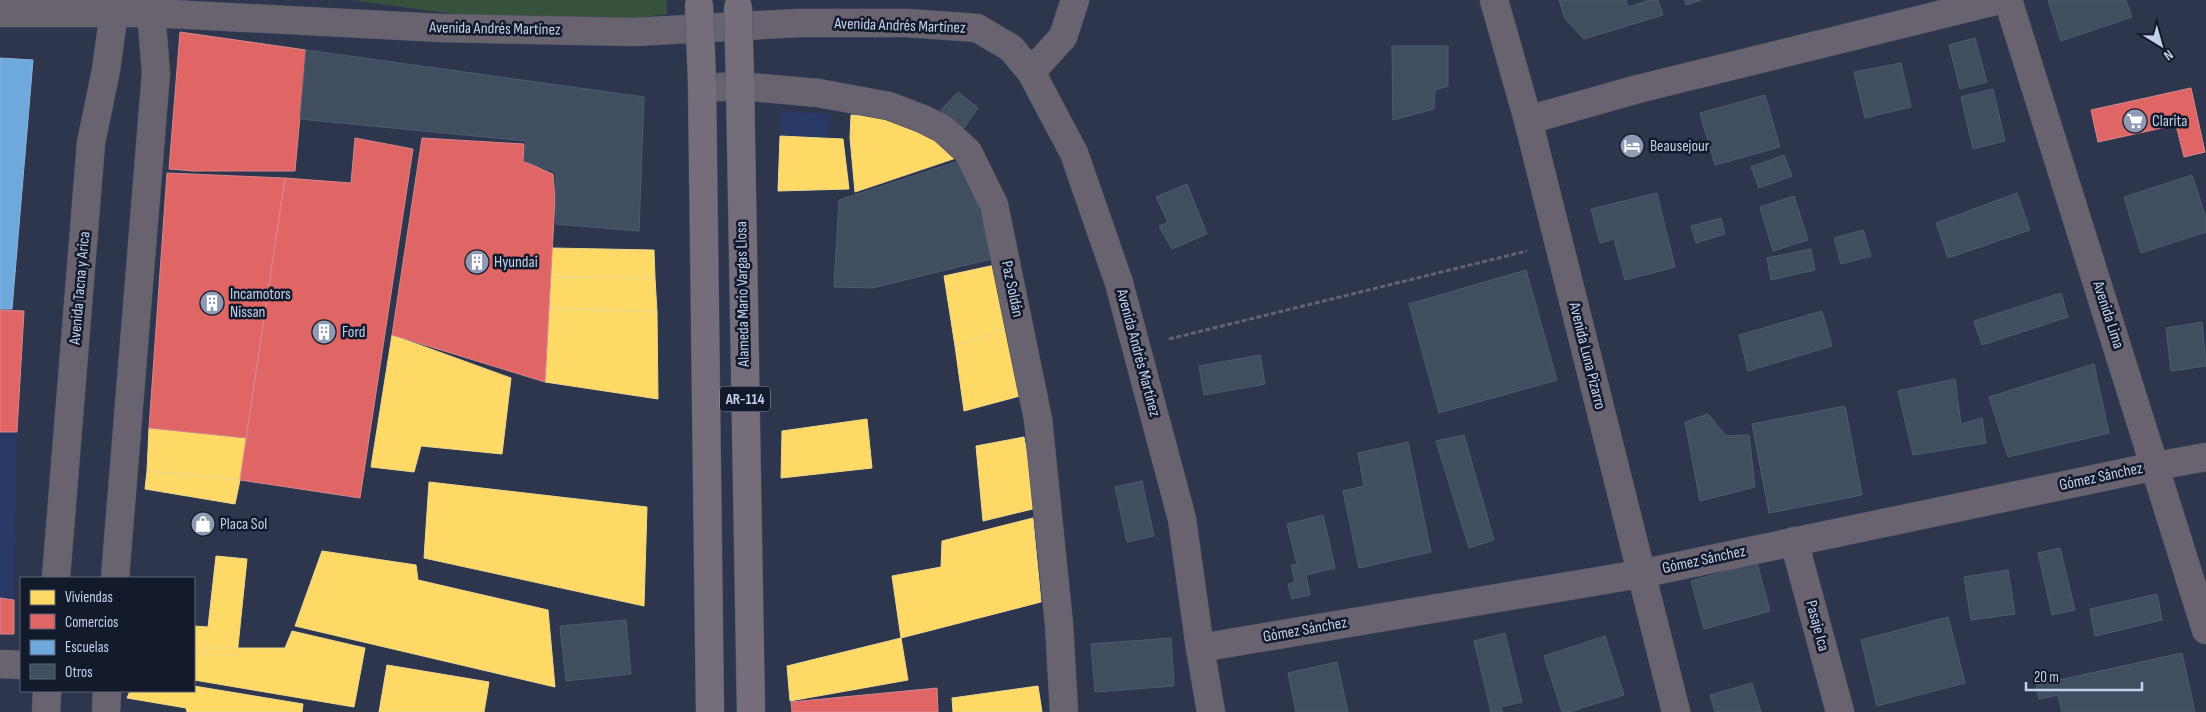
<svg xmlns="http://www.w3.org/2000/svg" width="2206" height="712" font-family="'Sofia Sans Condensed',sans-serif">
<rect width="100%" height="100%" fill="#2d364c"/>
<!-- built -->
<path fill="#273964" d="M 781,111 L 830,114 L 829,137 L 780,136 Z
M 0,432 L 17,432 L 14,600 L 0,598 Z"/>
<!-- green -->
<path fill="#37523c" d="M 352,0 L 667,0 L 667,14 L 597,23 L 474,17 Z"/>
<!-- homes -->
<path fill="#ffd966" stroke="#eed78e" d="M 851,115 L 890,116 L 937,137 L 956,158 L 855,192 L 850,138 Z
M 780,136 L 843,139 L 849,189 L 778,191 Z
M 552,248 L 654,250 L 655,278 L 550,277 Z
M 995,265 L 1010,326 L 955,346 L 944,276 Z
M 550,277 L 655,278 L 657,312 L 549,308 Z
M 549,308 L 657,312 L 658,399 L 545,382 Z
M 1010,326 L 1020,396 L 964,411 L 955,346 Z
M 392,335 L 511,378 L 502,454 L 421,446 L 414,472 L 371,467 Z
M 867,419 L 872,468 L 781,478 L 782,431 Z
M 149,428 L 246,438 L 240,480 L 147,471 Z
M 1024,437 L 1037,508 L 983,521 L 976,446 Z
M 147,471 L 240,480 L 235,504 L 145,489 Z
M 429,482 L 647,507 L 644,606 L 424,558 Z
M 1033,518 L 1041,602 L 901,638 L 892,576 L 941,567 L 942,541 Z
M 322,551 L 416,565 L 418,580 L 548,610 L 555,687 L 295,626 Z
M 216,556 L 247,559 L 237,656 L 194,653 L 194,626 L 208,627 Z
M 292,631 L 365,648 L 354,707 L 194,680 L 194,648 L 285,648 Z
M 901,638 L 908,680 L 790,701 L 787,666 Z
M 387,665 L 489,682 L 484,712 L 379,712 Z
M 194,686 L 303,704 L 302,712 L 187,712 L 186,708 L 127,698 L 130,691 L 194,691 Z
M 1038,686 L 1042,712 L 953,712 L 952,698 Z"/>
<!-- shops -->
<path fill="#e06666" stroke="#d8868e" d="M 180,32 L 306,50 L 295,171 L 194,171 L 169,169 Z
M 2191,88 L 2205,152 L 2184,157 L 2176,125 L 2098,142 L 2091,110 Z
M 355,138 L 413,149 L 360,498 L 240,480 L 285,178 L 351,183 Z
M 422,138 L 524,144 L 523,161 L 553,174 L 555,199 L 545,382 L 392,335 Z
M 167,173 L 285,178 L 246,438 L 149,428 Z
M 0,310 L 24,311 L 17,432 L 0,432 Z
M 0,598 L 14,600 L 14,634 L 0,634 Z
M 937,688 L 938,712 L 792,712 L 791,702 Z"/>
<!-- schools -->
<path fill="#6fa8dc" stroke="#89b4e0" d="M 0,58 L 33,60 L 12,309 L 0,309 Z"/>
<!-- building -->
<path fill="#404e60" stroke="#4f5c6e" d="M 1559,0 L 1626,0 L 1628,7 L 1650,0 L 1658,0 L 1663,15 L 1584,39 L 1565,19 Z
M 1685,0 L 1702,0 L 1686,5 Z
M 2048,0 L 2126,0 L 2132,17 L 2061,41 Z
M 1975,38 L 1987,82 L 1960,89 L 1949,45 Z
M 1392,46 L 1448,46 L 1448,86 L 1435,90 L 1434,109 L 1393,120 Z
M 306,50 L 644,97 L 639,231 L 556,224 L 556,172 L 524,161 L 526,141 L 300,119 Z
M 1901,63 L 1911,107 L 1865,118 L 1854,72 Z
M 1993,89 L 2005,141 L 1973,149 L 1961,97 Z
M 958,92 L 978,108 L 964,128 L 938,113 Z
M 1765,95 L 1780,147 L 1715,165 L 1700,113 Z
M 1784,155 L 1792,176 L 1759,188 L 1751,167 Z
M 959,161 L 977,203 L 991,259 L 872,288 L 834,287 L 839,200 Z
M 2192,175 L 2206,218 L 2206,232 L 2141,253 L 2124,197 Z
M 1187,184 L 1207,234 L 1172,249 L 1159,226 L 1168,222 L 1156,197 Z
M 1657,193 L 1675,267 L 1625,280 L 1614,239 L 1600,243 L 1591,209 Z
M 2017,193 L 2030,230 L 1948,258 L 1936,223 Z
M 1794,196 L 1808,240 L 1773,251 L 1760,207 Z
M 1721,218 L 1725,234 L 1696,243 L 1691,226 Z
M 1863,230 L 1871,256 L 1841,264 L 1834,238 Z
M 1811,249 L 1815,270 L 1771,280 L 1767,258 Z
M 1526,270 L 1557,380 L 1439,413 L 1409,304 Z
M 2061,293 L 2068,317 L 1982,345 L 1974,321 Z
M 1822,311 L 1832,346 L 1748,371 L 1739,335 Z
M 2202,322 L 2206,366 L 2171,371 L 2166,328 Z
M 1260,355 L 1265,384 L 1204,395 L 1199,366 Z
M 2094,364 L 2109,433 L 2008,457 L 1989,397 Z
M 1955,379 L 1961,424 L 1982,418 L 1986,443 L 1913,455 L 1898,391 Z
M 1845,406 L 1862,495 L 1769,513 L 1752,424 Z
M 1708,414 L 1726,436 L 1749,435 L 1755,487 L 1700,501 L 1685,422 Z
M 1464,435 L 1494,540 L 1469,548 L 1436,441 Z
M 1408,442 L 1431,552 L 1359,568 L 1343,491 L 1364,486 L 1358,453 Z
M 1142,481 L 1154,536 L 1127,542 L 1115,487 Z
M 1323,515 L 1335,568 L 1306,575 L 1310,595 L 1292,599 L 1288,584 L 1295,582 L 1291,565 L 1297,564 L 1287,524 Z
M 2060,548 L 2075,610 L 2052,615 L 2038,553 Z
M 1757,563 L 1770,611 L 1704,629 L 1691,581 Z
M 2008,570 L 2015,614 L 1971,620 L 1964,577 Z
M 2157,594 L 2162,620 L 2095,636 L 2090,609 Z
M 1948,617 L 1965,683 L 1877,706 L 1861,640 Z
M 626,620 L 631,674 L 566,681 L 560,626 Z
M 1505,633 L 1522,702 L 1500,707 L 1503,712 L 1491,712 L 1474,641 Z
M 1605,636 L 1624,695 L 1569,712 L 1562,712 L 1544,656 Z
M 1171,638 L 1174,686 L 1095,692 L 1091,644 Z
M 2182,653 L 2195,712 L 2062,712 L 2058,695 L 2039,699 L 2036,685 Z
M 1337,662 L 1348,712 L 1296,712 L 1288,673 Z
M 1752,683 L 1761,712 L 1715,712 L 1710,695 Z"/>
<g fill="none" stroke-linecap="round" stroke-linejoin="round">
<defs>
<path id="minor" d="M 1494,0 L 1528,120 L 1676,712
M 2008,0 L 2206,630
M 0,13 L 151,13 L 441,28 L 634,32 L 798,23 L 907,23 L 977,28 L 1011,48 L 1031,72 L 1074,153 L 1119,283 L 1182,519 L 1200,648 L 1211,712
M 1031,72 L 1063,37 L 1075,0
M 702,88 L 739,86 L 818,93 L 889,106 L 923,119 L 943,129 L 968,152 L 994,205 L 1038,419 L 1059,624 L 1064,712
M 1528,120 L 1638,89 L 2000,0
M 1794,541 L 1840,712
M 56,578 L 91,143 L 106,70 L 114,12 L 112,0
M 115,578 L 156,73 L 150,0
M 1200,648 L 1640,574 L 2156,466 L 2206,457
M 0,664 L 21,665
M 46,712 L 47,691
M 106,712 L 107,691"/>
<path id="major" d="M 740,81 L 751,712
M 702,82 L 710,712"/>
</defs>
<!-- minor casing -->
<use href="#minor" stroke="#4b5366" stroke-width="29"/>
<!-- major casing -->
<use href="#major" stroke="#4b5366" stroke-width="29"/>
<!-- path -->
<path stroke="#64636f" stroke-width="3" stroke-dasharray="5 2.5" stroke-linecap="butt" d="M 1169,339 L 1527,251"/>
<!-- minor -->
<use href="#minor" stroke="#68636e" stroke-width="28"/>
<!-- major -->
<use href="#major" stroke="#756e7a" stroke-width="28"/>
<defs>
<path id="major-bridge" d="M 699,5 L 702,82
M 738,7 L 740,81"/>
</defs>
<!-- major-bridge casing -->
<use href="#major-bridge" stroke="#4b5366" stroke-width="29" stroke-linecap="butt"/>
<!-- major-bridge -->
<use href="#major-bridge" stroke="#756e7a" stroke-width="28"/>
</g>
<!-- icons -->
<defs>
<symbol id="supermarket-disc" viewBox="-11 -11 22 22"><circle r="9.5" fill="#909bb3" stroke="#121a2c"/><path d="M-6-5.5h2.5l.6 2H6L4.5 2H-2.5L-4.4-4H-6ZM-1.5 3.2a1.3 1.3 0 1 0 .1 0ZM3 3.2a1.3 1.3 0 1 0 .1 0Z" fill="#fff"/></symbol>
<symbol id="hotel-disc" viewBox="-11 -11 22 22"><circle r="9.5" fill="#909bb3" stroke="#121a2c"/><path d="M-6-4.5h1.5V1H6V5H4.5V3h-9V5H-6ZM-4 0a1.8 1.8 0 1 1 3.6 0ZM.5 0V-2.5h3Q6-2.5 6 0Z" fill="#fff"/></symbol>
<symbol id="building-disc" viewBox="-11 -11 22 22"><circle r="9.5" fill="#909bb3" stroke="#121a2c"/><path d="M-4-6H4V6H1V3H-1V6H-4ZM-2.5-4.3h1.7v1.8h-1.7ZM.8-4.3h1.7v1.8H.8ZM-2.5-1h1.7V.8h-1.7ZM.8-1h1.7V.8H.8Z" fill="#fff"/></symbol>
<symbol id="shop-disc" viewBox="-11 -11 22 22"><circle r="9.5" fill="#909bb3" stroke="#121a2c"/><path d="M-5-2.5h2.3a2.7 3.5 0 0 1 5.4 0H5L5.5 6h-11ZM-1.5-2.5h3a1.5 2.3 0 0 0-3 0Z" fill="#fff"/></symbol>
</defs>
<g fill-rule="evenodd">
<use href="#supermarket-disc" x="2121" y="107" width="28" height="28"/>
<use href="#hotel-disc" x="1618" y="132" width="28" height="28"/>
<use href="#building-disc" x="463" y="248" width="28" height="28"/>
<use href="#building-disc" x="198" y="289" width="28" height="28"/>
<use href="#building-disc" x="310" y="318" width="28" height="28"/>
<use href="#shop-disc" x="189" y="510" width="28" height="28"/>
</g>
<g text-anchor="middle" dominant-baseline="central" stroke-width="5" stroke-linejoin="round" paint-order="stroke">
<!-- shield labels -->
<rect fill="#121a2c" stroke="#8f9ab2" stroke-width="1" x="720" y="386.5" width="50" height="25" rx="4"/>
<g font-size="15" font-weight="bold" fill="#c5d1eb">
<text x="745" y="399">AR-114</text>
</g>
<!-- street labels -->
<g font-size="16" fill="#c5d1eb" stroke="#121a2c">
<text transform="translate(900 26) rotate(2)">Avenida Andrés Martínez</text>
<text transform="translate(495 29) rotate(1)">Avenida Andrés Martínez</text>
<text transform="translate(80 288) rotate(-85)">Avenida Tacna y Arica</text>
<text transform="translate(1012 289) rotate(78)">Paz Soldán</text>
<text transform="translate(743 294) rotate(-91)">Alameda Mario Vargas Llosa</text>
<text transform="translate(2108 315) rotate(72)">Avenida Lima</text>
<text transform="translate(1138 353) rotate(75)">Avenida Andrés Martínez</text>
<text transform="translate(1587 356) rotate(76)">Avenida Luna Pizarro</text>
<text transform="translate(2101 477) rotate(-12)">Gómez Sánchez</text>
<text transform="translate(1704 560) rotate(-12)">Gómez Sánchez</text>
<text transform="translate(1817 626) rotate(75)">Pasaje Ica</text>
<text transform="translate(1305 630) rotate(-10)">Gómez Sánchez</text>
</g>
<!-- poi labels -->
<g font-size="16" fill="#c5d1eb" stroke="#121a2c" text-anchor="start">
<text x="2152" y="121">Clarita</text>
<text x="1650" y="146">Beausejour</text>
<text x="494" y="262">Hyundai</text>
<text x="230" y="294">Incamotors<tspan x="230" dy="18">Nissan</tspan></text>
<text x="342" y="332">Ford</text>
<text x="220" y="524">Placa Sol</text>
</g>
</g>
<!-- legend -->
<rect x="20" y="577" width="175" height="115" fill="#121a2c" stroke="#5a6378"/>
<rect x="30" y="590" width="25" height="15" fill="#ffd966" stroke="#5a6378"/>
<text x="65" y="602" font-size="15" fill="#c5d1eb">Viviendas</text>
<rect x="30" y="614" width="25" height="15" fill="#e06666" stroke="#5a6378"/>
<text x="65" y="627" font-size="15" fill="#c5d1eb">Comercios</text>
<rect x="30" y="640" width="25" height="15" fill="#6fa8dc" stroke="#5a6378"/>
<text x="65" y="652" font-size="15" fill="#c5d1eb">Escuelas</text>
<rect x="30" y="664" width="25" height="15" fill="#404e60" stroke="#5a6378"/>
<text x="65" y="677" font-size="15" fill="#c5d1eb">Otros</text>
<!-- north arrow -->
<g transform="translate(2161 45) rotate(143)" stroke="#121a2c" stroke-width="4" paint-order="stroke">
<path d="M0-4L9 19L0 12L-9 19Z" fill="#c5d1eb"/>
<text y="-8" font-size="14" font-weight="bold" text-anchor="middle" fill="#c5d1eb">N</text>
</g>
<!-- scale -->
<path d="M2026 682v8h116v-8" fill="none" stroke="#c5d1eb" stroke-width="2.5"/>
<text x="2034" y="682" font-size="15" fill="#c5d1eb" stroke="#121a2c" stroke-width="4" paint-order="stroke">20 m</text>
</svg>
